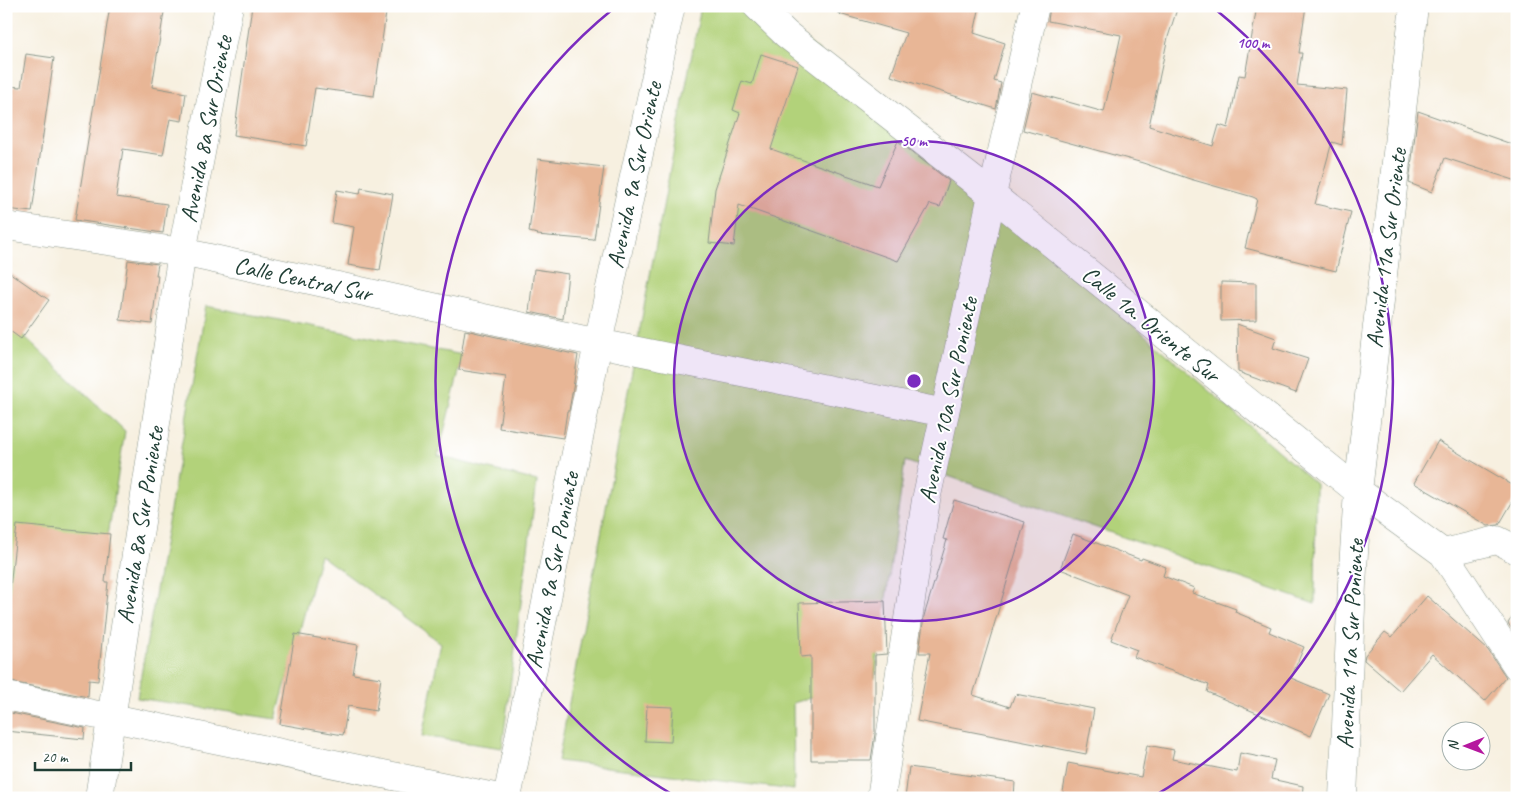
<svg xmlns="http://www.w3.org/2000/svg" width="1523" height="804" font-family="Caveat,sans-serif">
<rect width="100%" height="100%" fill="#fff"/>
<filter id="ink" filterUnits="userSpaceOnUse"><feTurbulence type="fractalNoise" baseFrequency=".02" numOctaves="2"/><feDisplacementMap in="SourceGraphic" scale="10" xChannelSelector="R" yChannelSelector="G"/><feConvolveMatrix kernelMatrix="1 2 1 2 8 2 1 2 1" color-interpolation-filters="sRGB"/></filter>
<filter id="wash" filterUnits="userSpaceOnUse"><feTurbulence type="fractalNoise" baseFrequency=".0096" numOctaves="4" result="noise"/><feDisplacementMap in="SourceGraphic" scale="20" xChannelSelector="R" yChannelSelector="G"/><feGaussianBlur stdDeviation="1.12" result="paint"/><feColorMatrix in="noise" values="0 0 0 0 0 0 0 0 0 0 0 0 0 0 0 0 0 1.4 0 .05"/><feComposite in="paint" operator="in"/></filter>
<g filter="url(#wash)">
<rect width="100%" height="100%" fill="#f7f0e0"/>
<!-- green -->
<path fill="#b2d27a" stroke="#688857" d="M 701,6 L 767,6 L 1316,484 L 1315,604 L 905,461 L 875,679 L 793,703 L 794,790 L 558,761 Z
M 206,306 L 463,355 L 438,456 L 537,481 L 502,748 L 422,736 L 441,643 L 320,555 L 276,719 L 137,698 Z
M 6,319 L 125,431 L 84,683 L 6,668 Z"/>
<g id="blocks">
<!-- building -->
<path fill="#e8b696" d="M 110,6 L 165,6 L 152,87 L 186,93 L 182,121 L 170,119 L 163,155 L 123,149 L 116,197 L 167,204 L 163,233 L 75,220 Z
M 252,6 L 387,6 L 374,96 L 315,88 L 306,146 L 234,135 Z
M 840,6 L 980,6 L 974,33 L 1005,43 L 994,81 L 1001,83 L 996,109 L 891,76 L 906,33 L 839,14 Z
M 1050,6 L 1178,6 L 1168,37 L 1149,126 L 1213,146 L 1219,125 L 1228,128 L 1239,75 L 1245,76 L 1257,6 L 1306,6 L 1299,53 L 1302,53 L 1297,85 L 1347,90 L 1342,145 L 1332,142 L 1315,204 L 1351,212 L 1336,271 L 1245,248 L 1257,199 L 1253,197 L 1190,179 L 1143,163 L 1023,130 L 1032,92 L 1104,112 L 1121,35 L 1048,21 Z
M 26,54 L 54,58 L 32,212 L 6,209 L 6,86 L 21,87 Z
M 761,54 L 798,66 L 771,149 L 878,186 L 898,141 L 949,181 L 940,207 L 930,204 L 898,261 L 739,205 L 734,246 L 709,243 L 715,189 L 740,113 L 733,110 L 742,81 L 752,84 Z
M 1418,111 L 1517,146 L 1517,181 L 1445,158 L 1432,192 L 1409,183 Z
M 538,159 L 604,167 L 594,240 L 537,235 L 538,234 L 529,232 Z
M 361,188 L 393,194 L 380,270 L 348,265 L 354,227 L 332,223 L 337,190 L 360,194 Z
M 128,260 L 158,264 L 156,275 L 158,275 L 152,324 L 120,320 Z
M 534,269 L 568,274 L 563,319 L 529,312 Z
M 6,270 L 49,300 L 21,339 L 6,328 Z
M 1221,282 L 1256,283 L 1256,320 L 1221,321 Z
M 1237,324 L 1276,338 L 1273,348 L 1308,359 L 1296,393 L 1238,372 Z
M 465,330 L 578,355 L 573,388 L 569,411 L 567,411 L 563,438 L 499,428 L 506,377 L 459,370 Z
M 1438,441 L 1506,481 L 1506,482 L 1517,488 L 1517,494 L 1499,525 L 1488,526 L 1414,483 Z
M 954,500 L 1025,522 L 973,695 L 1010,707 L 1015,694 L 1094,709 L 1086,754 L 917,721 L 930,653 L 919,653 L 924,616 L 947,540 L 943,539 Z
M 17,525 L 110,534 L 105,582 L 108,582 L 98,681 L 89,680 L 88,697 L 6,681 L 6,623 Z
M 1073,534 L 1141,560 L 1142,558 L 1166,567 L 1163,576 L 1194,588 L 1192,593 L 1236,609 L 1235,612 L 1271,627 L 1269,632 L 1304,647 L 1291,678 L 1329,694 L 1311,736 L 1207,692 L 1209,685 L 1134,657 L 1137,650 L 1111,640 L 1128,595 L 1060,569 Z
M 1427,596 L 1488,650 L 1506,677 L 1485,701 L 1432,654 L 1400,691 L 1364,660 L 1365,655 L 1385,632 L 1392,637 Z
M 885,601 L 887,654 L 875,655 L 875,734 L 871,760 L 811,760 L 811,656 L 801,657 L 799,603 Z
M 1517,611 L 1517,637 L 1508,623 Z
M 295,634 L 358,645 L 353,674 L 381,678 L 376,711 L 348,706 L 343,735 L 280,724 Z
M 647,706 L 673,707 L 671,742 L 645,741 Z
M 6,712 L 85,728 L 84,739 L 6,731 Z
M 1147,745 L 1174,750 L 1172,759 L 1237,772 L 1240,753 L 1275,760 L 1271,779 L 1303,786 L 1302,798 L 1062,798 L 1068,763 L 1141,777 Z
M 909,767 L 1015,782 L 1014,798 L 905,798 Z"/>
</g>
</g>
<g filter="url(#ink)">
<use href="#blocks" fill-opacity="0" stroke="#8b968a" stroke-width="1"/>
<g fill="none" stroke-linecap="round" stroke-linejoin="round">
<defs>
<path id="minor" d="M 757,6 L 786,34 L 992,195 L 1358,491 L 1443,553 L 1517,666
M 6,226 L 182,252 L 598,343 L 945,413
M 1443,553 L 1497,540 L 1517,550
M 6,696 L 499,798
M 99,798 L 182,252 L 229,6
M 507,798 L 598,343 L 671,6
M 881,798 L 926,500 L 992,195 L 1035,6
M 1343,798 L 1352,584 L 1358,491 L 1414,6"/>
</defs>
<!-- minor casing -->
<use href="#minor" stroke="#8b968a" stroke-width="29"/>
<!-- minor -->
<use href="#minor" stroke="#fff" stroke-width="28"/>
</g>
</g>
<!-- distance rings -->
<circle cx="914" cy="381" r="240" fill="#7b2cbf" fill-opacity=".12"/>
<g fill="none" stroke="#7b2cbf" stroke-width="2.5">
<circle cx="914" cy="381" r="240"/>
<path d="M675 796A479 479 0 0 1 613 9M1215 9A479 479 0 0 1 1154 796"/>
</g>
<g text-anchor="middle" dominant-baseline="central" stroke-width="4" stroke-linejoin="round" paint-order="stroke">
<!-- street labels -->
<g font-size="24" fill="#1f3d34" stroke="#fff">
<text transform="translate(206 129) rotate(-79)">Avenida 8a Sur Oriente</text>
<text transform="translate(634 175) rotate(-78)">Avenida 9a Sur Oriente</text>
<text transform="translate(1386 248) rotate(-83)">Avenida 11a Sur Oriente</text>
<text transform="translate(303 279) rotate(12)">Calle Central Sur</text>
<text transform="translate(1151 324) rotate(39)">Calle 1a. Oriente Sur</text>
<text transform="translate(948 400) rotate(-78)">Avenida 10a Sur Poniente</text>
<text transform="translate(140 525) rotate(-81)">Avenida 8a Sur Poniente</text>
<text transform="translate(552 570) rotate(-79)">Avenida 9a Sur Poniente</text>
<text transform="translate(1350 644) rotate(-87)">Avenida 11a Sur Poniente</text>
</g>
</g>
<circle cx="914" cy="381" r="8" fill="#7b2cbf" stroke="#fff" stroke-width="2.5"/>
<g font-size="15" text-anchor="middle" font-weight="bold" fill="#7b2cbf" stroke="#fff" stroke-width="4" stroke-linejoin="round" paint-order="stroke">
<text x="1253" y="48">100 m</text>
<text x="914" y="146">50 m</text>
</g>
<!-- margin -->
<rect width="1523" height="804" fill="none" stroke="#fff" stroke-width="25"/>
<!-- north arrow -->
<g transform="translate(1466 746) rotate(269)"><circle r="24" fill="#ffffff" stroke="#a5b1ae"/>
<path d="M0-4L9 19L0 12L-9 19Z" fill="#b5179e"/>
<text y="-8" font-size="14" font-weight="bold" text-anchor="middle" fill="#1f3d34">N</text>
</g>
<!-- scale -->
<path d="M35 762v8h96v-8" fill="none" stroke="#1f3d34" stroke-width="2.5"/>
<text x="42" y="762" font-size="15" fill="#1f3d34" stroke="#ffffff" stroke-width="4" paint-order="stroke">20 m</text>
</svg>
